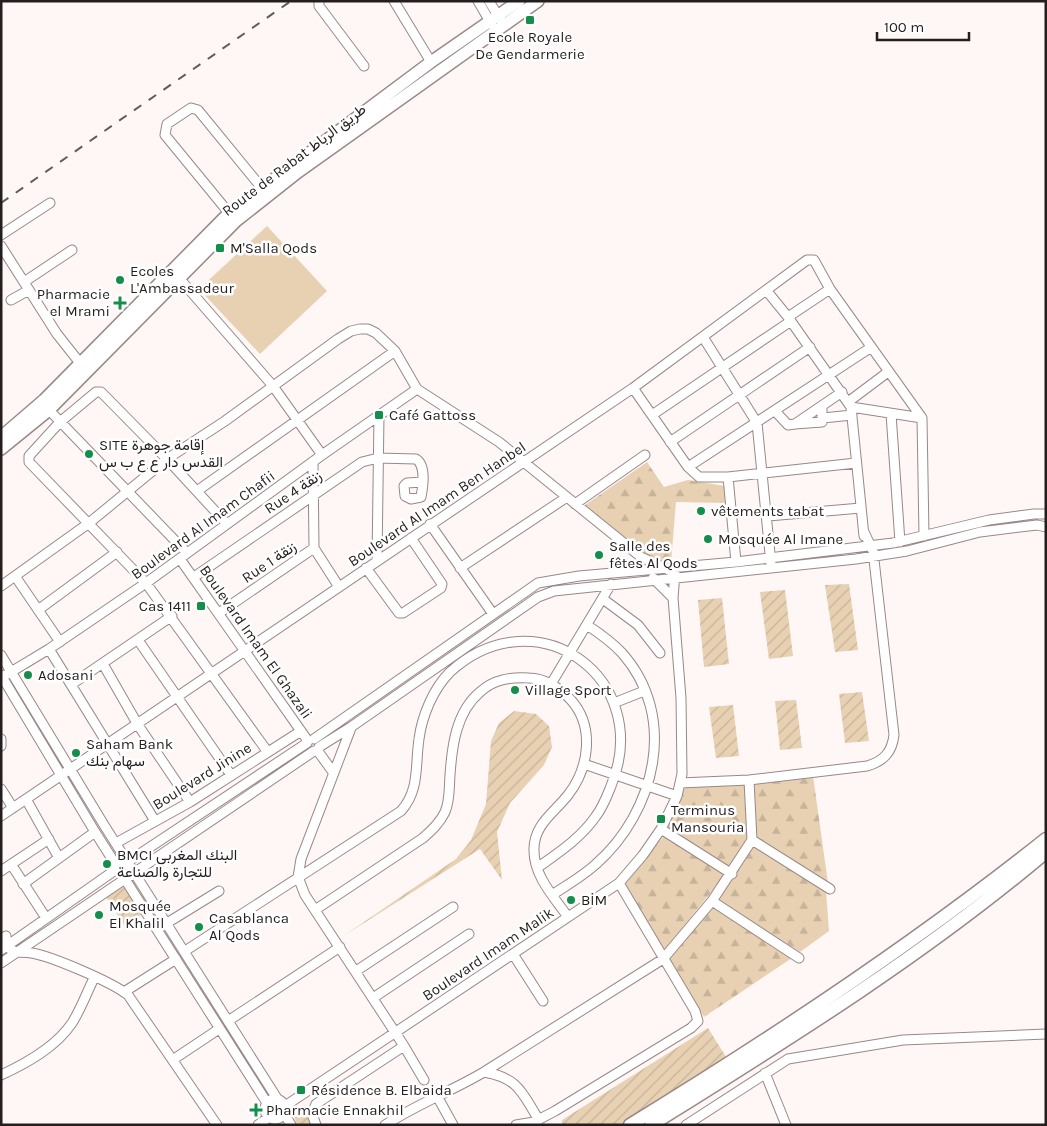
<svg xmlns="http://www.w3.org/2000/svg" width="1047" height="1126" font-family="Karla,Vazirmatn,sans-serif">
<defs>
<pattern id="forest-firs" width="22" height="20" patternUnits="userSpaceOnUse" patternTransform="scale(1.25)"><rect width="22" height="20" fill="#e8d1b3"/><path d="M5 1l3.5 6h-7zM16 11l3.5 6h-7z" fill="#c7b39a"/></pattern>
<pattern id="garden-furrows" width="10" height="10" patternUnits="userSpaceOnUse" patternTransform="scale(1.25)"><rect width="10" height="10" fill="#e8d1b3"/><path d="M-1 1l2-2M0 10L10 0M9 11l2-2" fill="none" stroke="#c7b39a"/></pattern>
</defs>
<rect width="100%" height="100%" fill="#fef7f6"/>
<!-- forest -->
<path fill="url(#forest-firs)" d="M 647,462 L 664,487 L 688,480 L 725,486 L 728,503 L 676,502 L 671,562 L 647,559 L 585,505 Z
M 813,776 L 828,883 L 756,838 L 753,783 Z
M 749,784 L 748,839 L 731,868 L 667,829 L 679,785 Z
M 664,836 L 725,875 L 663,952 L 623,883 Z
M 753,846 L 826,891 L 829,931 L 800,952 L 717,899 Z
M 712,906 L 792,958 L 704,1017 L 667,958 Z"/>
<!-- garden -->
<path fill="url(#garden-furrows)" d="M 849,584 L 858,650 L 835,652 L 825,585 Z
M 785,590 L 793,656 L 769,659 L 760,592 Z
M 722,598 L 729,664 L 704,667 L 698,600 Z
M 862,692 L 869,741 L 845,743 L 839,694 Z
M 796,700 L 802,748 L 780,750 L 775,701 Z
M 733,705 L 739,756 L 716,758 L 709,707 Z
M 514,711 L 536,714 L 549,726 L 552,747 L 544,765 L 510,803 L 497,832 L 502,880 L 480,849 L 342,937 L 456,859 L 471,840 L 486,804 L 491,741 L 499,723 Z
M 125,886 L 143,914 L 124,925 L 106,897 Z
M 708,1028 L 728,1060 L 621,1125 L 562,1125 L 562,1120 Z
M 302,1107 L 313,1125 L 297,1125 L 293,1113 Z"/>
<!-- pitch -->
<path fill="#e8d1b3" d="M 267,226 L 327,291 L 260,354 L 199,289 Z"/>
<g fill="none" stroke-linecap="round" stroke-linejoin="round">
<defs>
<path id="minor" d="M 319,1 L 319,6 L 364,66
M 394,1 L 431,62
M 478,1 L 492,25
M 489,1 L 503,24
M 229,213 L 165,135 L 167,124 L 191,108 L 198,110 L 261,187
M 1,235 L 50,203
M 1,246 L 57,334 L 80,363
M 179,278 L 273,386 L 322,455
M 24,282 L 72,250
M 766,290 L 788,317 L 851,407 L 864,536
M 11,300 L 29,290
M 788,317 L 830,289
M 703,337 L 757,423 L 771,564
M 633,388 L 688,467 L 699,477 L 728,477 L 856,463
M 848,402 L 888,372
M 851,407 L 922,418
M 49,410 L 187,553
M 775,411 L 788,425 L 795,424 L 842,392
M 891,414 L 900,542
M 652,415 L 791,321
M 823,418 L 852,415
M 795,424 L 822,422 L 822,406
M 670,442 L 810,347
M 688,467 L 870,348
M 728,477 L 736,562
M 197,491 L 395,351
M 575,504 L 645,455
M 768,516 L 861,508
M 227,524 L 167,459 L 101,392 L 96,392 L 60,422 L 29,456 L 29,462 L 146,583 L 267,751
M 430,524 L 493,614
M 314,548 L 339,587
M 180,559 L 308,741
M 377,561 L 379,415
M 366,568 L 399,613 L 403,613 L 441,588 L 442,584 L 411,538
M 460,568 L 567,497
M 15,576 L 60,642
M 194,577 L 362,462 L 378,458 L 416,459 C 426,465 423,487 421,497 L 411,499 L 405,496 L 404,486 L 407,483 L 422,482
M 653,578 L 673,598
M 1,586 L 89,523 L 167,459 L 225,421 L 338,339 L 351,331 L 360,329 L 368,329 L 376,333 L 395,351 L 417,389 L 499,442 L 641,557 L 675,573 L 673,598 L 681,698 L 682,774 L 677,796 L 661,829 L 643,855 L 619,883 L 285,1106
M 603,599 L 638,625 L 660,653
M 38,610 L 117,552
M 219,613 L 314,548 L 313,462
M 138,640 L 231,775
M 49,649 L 155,821
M 1,655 L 104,825 L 278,1100
M 103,664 L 138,725 L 190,802
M 1,675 L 95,832 L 267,1103
M 1,678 L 49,649 L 146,583 L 322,455 L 417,389
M 72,684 L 172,616
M 551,684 L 611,584
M 614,703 L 644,691
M 1,739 L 1,746
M 314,739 L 538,583 L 579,576 L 736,562 L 893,543 L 989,520 L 1034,514 L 1046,514
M 319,747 L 351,727 L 538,597 L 554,591 L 856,559 L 907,551 L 980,532 L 1037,525 L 1046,527
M 317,750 L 333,772
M 584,764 L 677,796
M 680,783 L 749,780 L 867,766 C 884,761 892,752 894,735 L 873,551 L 864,532
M 1,789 L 13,808
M 26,799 L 59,858
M 1,816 L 633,388 L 807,260 L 814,260 L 830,289 L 922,418 L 924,536
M 661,829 L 732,874
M 752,840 L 830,889
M 116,843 L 190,802 L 301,731
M 11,864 L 46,918
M 1,871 L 49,839
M 23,884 L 95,832
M 552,895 C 567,885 583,876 596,864 C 655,812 679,717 622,653 C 612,642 599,633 587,625
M 712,901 L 799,958
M 315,910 L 423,838 C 431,831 440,823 445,812 C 450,801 449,788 450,775 C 452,746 456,712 480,692 C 494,679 511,677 529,678 C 545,678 561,689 571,700 C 595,727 589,768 568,795 C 554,813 533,825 534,851 C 534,876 554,897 568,917
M 167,923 L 219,891
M 6,936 L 7,947 C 18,955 19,951 32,953 C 53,957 112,982 128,995 L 217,1125
M 1,950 L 111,873 L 307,743
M 185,951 L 401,811 C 420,790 415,765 419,739 C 422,716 433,689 450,672 C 537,593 655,679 611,786 C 607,796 603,807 596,816 C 581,838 558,853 537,868
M 513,954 L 543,1001
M 1,963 L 314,751
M 356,971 L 453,907
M 124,992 L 176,959
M 373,998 L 469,934
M 228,1021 L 340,947
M 404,1046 L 424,1080
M 174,1059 L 219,1029
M 484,1072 C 519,1078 522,1093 539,1120
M 765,1073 L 786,1125
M 1,1075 C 27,1063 56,1047 72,1023 C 81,1009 87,992 94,978
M 437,1096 L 453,1125
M265 1109a10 10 0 1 1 20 0a10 10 0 1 1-20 0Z
M 284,1113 L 291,1125
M 258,1125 L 269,1117
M 316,1125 L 312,1114 L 316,1104 L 404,1046 L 305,895 L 298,877 L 301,859 L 351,728
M 385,1125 C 417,1104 452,1091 484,1072 L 663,959 L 712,901 L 752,840 L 749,780
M 516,1125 L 534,1122 L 555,1111 L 691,1028 L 698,1021 L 695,1011 L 619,883
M 686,1125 L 788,1059 L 903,1040 L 1046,1034"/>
<path id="major" d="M 1,437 L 44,400 L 229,213 L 431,62 L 519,1
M 1,449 L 49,410 L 236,221 L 298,172 L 538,1"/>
<path id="highway" d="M 630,1125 C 774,1037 914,944 1046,839
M 651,1125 C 787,1040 923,956 1046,852"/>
</defs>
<!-- minor casing -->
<use href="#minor" stroke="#998887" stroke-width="11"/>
<!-- major casing -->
<use href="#major" stroke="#998887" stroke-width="14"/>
<!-- highway casing -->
<use href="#highway" stroke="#998887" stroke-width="15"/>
<!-- minor -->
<use href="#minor" stroke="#fff" stroke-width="9"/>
<!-- major -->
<use href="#major" stroke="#fff" stroke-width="11"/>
<!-- highway -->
<use href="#highway" stroke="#fff" stroke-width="12"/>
<!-- rail -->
<path stroke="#625b5a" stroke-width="2" stroke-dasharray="9 9" stroke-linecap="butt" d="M 1,203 L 291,1"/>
</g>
<!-- markers -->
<g fill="#148f4b" stroke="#fff" stroke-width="2">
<rect x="525" y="15" width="10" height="10" rx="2.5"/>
<rect x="215" y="243" width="10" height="10" rx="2.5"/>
<circle cx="120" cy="280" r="5"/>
<path d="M117.5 295.5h5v5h5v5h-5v5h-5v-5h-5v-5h5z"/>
<rect x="374" y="410" width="10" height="10" rx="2.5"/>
<circle cx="89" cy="454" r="5"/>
<circle cx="701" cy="511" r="5"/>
<circle cx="708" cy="539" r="5"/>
<circle cx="599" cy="555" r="5"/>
<rect x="196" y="601" width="10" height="10" rx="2.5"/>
<circle cx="28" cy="675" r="5"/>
<circle cx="515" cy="690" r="5"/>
<circle cx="76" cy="753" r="5"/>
<rect x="656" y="814" width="10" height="10" rx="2.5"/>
<circle cx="107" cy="864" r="5"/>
<circle cx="571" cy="900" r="5"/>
<circle cx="99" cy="915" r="5"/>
<circle cx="199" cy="927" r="5"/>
<rect x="296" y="1085" width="10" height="10" rx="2.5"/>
<path d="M253.5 1102.5h5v5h5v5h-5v5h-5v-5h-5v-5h5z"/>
</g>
<g text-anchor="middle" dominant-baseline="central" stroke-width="5" stroke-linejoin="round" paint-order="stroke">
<!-- poi labels -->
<g font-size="15" fill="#251e1e" stroke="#fff" text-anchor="start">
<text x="530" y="37" text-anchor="middle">Ecole Royale<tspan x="530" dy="17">De Gendarmerie</tspan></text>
<text x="230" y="248">M'Salla Qods</text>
<text x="130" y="271">Ecoles<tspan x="130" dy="17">L'Ambassadeur</tspan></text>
<text x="110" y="294" text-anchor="end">Pharmacie<tspan x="110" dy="17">el Mrami</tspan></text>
<text x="389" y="415">Café Gattoss</text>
<text x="99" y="445">SITE إقامة جوهرة<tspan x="99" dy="17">القدس دار ع ع ب س</tspan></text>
<text x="711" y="511">vêtements tabat</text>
<text x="718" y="539">Mosquée Al Imane</text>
<text x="609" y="546">Salle des<tspan x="609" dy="17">fêtes Al Qods</tspan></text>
<text x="191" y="606" text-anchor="end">Cas 1411</text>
<text x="38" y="675">Adosani</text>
<text x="525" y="690">Village Sport</text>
<text x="86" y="744">Saham Bank<tspan x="86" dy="17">سهام بنك</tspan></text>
<text x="671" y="810">Terminus<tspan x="671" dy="17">Mansouria</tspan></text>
<text x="117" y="855">BMCI البنك المغربي<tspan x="117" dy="17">للتجارة والصناعة</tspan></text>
<text x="581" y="900">BİM</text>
<text x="109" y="906">Mosquée<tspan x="109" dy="17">El Khalil</tspan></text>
<text x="209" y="918">Casablanca<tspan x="209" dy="17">Al Qods</tspan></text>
<text x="311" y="1090">Résidence B. Elbaida</text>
<text x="266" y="1110">Pharmacie Ennakhil</text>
</g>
<!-- street labels -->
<g font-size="15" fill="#251e1e" stroke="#fff">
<text transform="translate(294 160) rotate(-37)">Route de Rabat طريق الرباط</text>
<text transform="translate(293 492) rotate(-34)">Rue 4 زنقة</text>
<text transform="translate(437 504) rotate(-34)">Boulevard Al Imam Ben Hanbel</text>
<text transform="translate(203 525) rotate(-36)">Boulevard Al Imam Chafii</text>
<text transform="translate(269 562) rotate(-34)">Rue 1 زنقة</text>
<text transform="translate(256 642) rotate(55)">Boulevard Imam El Ghazali</text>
<text transform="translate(202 776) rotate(-32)">Boulevard Jinine</text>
<text transform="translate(488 954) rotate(-34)">Boulevard Imam Malik</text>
</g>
</g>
<!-- border -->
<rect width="1047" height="1126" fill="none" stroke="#251e1e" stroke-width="5"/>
<!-- scale -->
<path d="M877 32v8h92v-8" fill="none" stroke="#251e1e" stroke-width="2.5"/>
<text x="884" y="32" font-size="15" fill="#251e1e" stroke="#ffffff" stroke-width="4" paint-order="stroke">100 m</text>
</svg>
